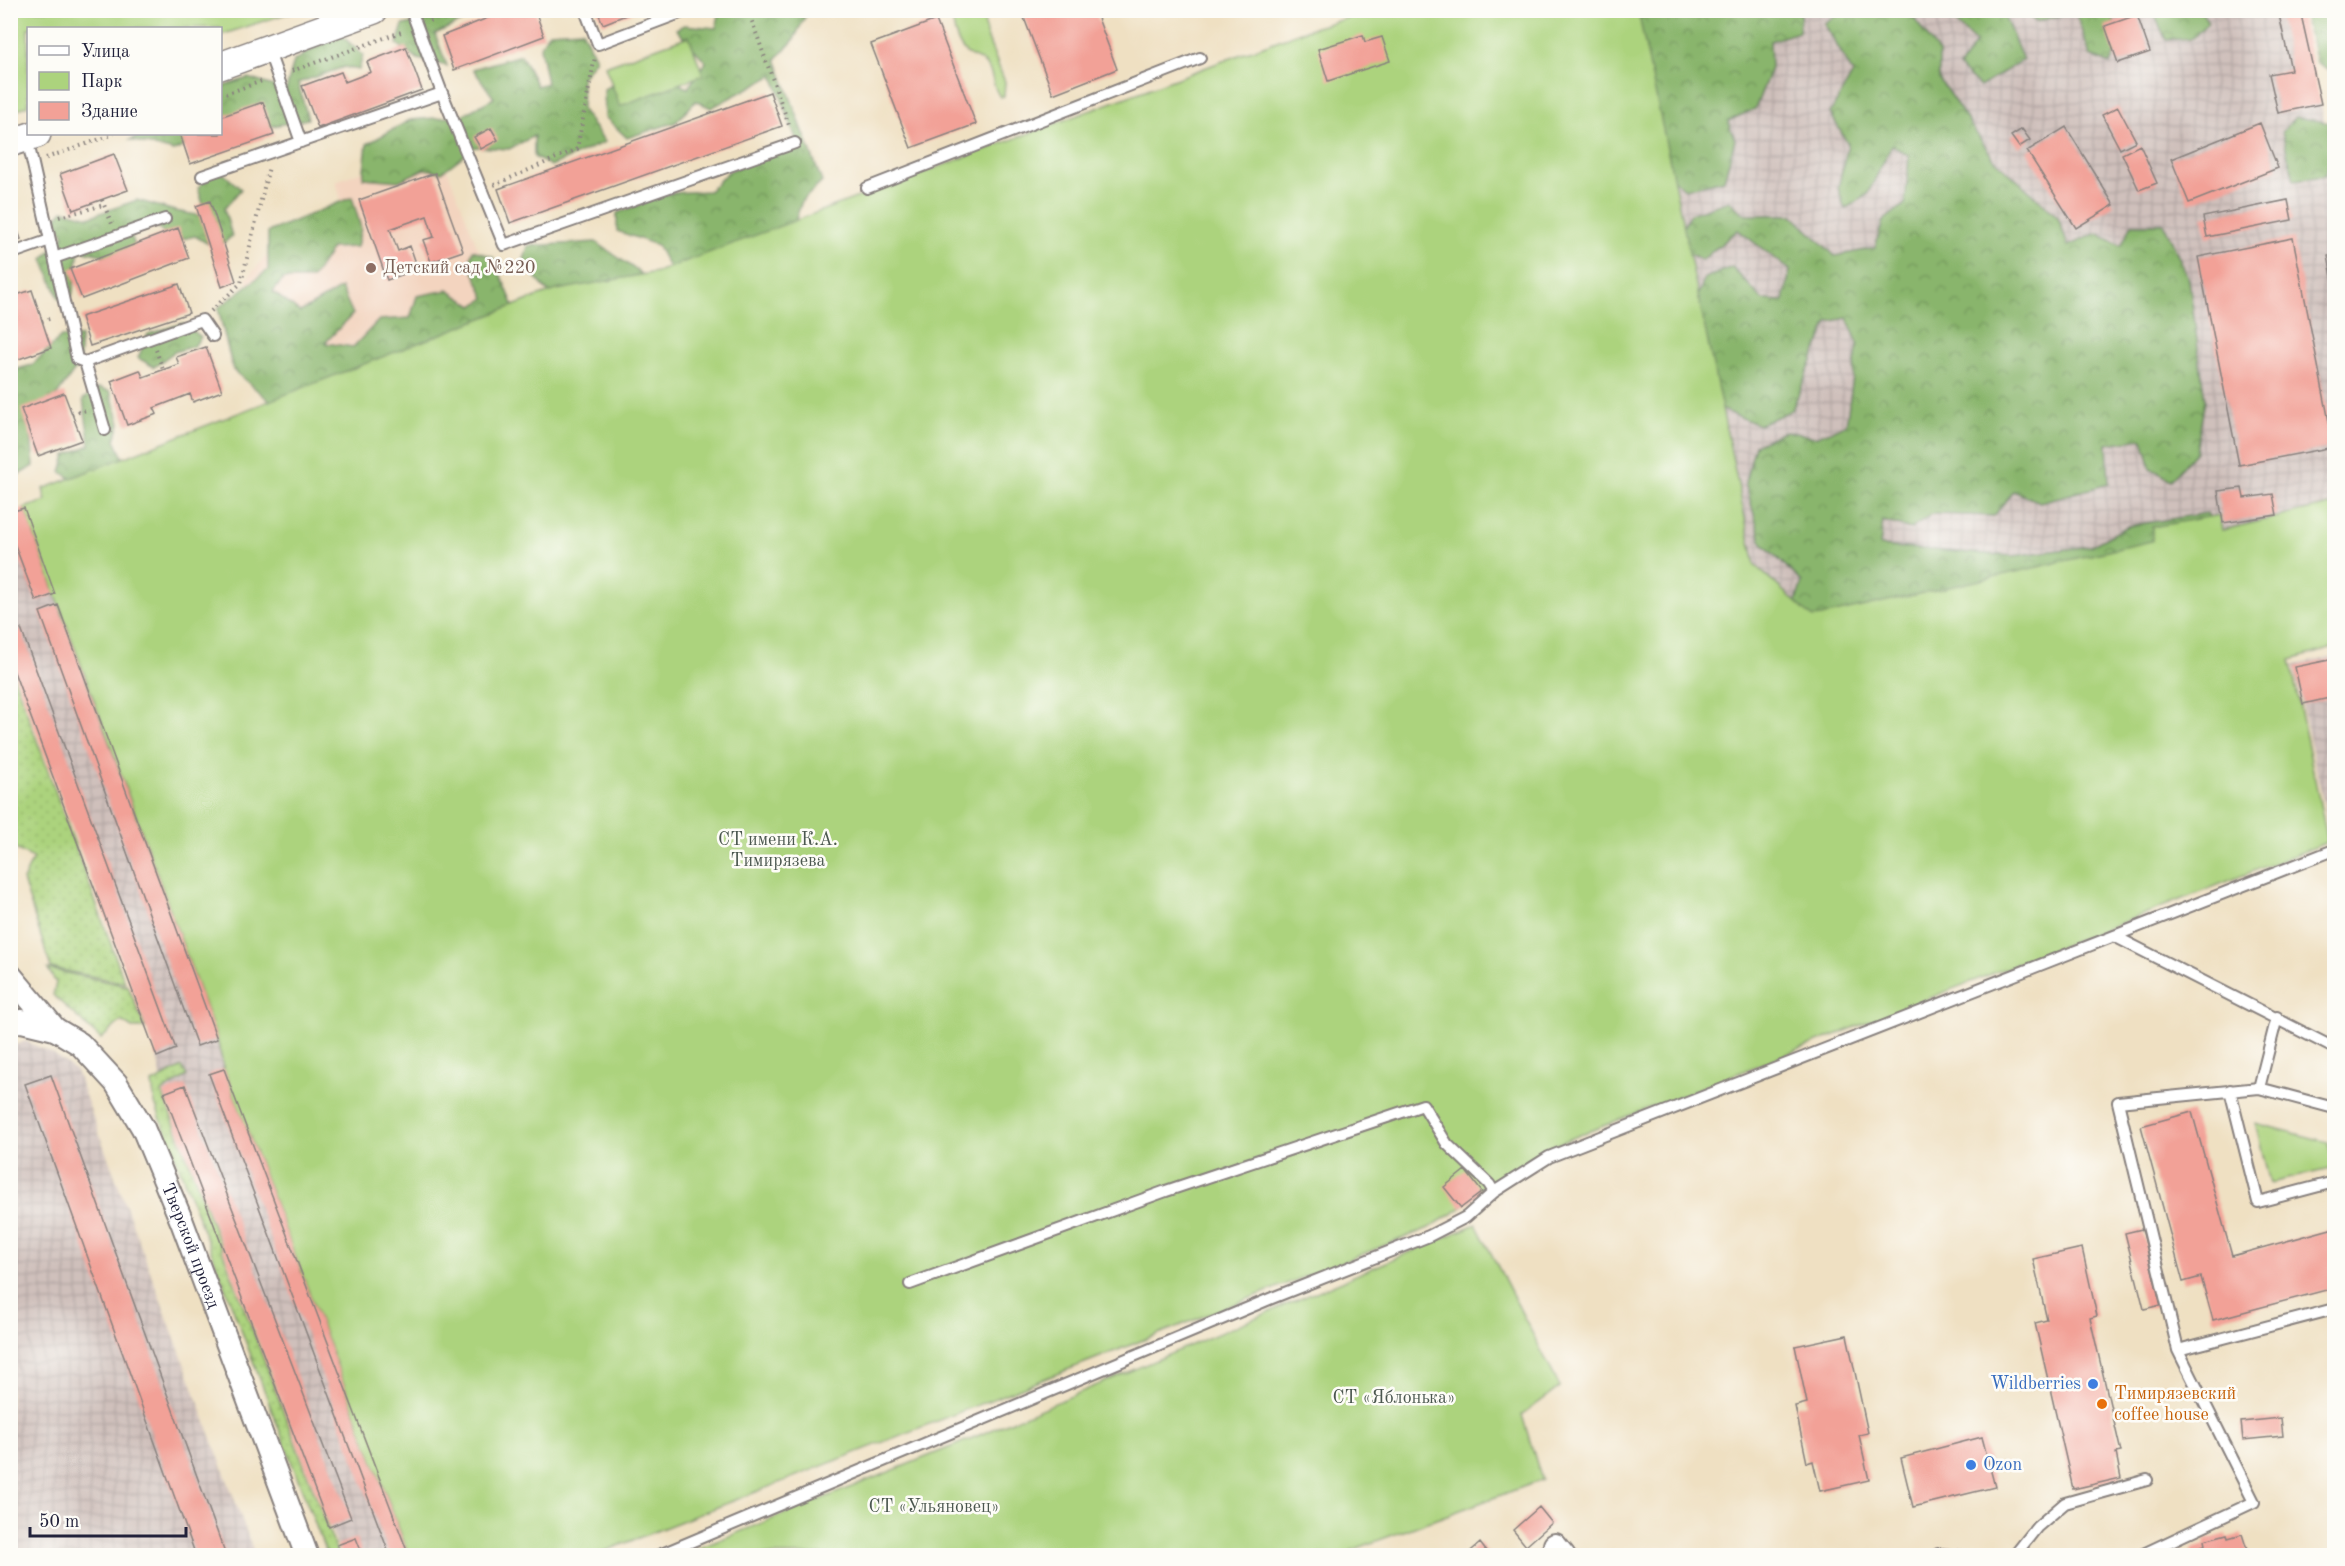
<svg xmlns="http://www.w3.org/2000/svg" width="2345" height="1566" font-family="'Old Standard TT',serif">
<defs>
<pattern id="industrial-grid" width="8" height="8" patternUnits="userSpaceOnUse" patternTransform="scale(1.5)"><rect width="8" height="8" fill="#cfc0bb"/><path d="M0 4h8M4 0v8" fill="none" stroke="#b1a5a2"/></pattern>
<pattern id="grass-dots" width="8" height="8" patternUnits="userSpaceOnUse" patternTransform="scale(1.5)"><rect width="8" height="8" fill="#acd37d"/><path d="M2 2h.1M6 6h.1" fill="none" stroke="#94b56d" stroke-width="1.8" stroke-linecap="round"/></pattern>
<pattern id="forest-crowns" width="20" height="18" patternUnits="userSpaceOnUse" patternTransform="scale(1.5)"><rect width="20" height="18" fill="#89b56c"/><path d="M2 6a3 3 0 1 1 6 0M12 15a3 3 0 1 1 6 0" fill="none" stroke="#70935a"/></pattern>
</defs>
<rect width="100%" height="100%" fill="#fdfcf7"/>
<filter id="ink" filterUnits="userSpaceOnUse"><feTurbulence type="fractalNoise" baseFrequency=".0167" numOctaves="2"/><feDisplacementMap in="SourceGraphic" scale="12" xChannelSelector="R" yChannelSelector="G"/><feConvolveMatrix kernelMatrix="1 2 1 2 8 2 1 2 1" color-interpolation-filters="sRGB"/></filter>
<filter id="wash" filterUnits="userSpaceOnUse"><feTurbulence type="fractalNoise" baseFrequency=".008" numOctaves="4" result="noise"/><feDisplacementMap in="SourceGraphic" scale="24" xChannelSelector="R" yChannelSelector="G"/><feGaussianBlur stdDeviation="1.35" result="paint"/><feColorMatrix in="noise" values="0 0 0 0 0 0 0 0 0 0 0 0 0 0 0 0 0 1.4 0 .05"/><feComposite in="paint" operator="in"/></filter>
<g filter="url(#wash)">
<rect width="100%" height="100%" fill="#efe0c2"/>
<!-- built -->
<path fill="#f3d4bf" d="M 437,143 L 502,310 L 286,394 L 246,279 L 265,257 L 346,220 L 336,181 Z"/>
<!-- industrial -->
<path fill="url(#industrial-grid)" d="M 1638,11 L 2300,11 L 2334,166 L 2334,504 L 2222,530 L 2219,516 L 2153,541 L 1813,618 L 1755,565 Z
M 24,508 L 217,1039 L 224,1069 L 409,1555 L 341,1555 L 164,1093 L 157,1057 L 11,661 L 11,512 Z
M 2334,657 L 2334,850 L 2293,665 Z
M 26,1041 L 55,1055 L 76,1071 L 255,1555 L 11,1556 L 10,1047 Z"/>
<!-- grass -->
<path fill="url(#grass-dots)" stroke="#677a5c" stroke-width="1.5" d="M 11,669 L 125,983 L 51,968 L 23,880 L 33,858 L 12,847 L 11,844 Z
M 48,969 L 128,986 L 145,1028 L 132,1028 L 121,1021 L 101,1039 L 53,995 L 56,983 Z
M 182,1067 L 187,1076 L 162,1092 L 338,1555 L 327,1555 L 155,1104 L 152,1083 Z"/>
<!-- forest -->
<path fill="url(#forest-crowns)" stroke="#566c54" stroke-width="1.5" d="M 720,11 L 819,11 L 806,15 L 793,41 L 776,59 L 822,182 L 802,201 L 790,236 L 677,282 L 657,245 L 617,231 L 617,213 L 670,193 L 709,191 L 729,171 L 798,144 L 773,75 L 711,108 L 696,101 L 676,122 L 627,138 L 605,117 L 604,89 L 644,69 L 688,88 L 706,62 L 676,29 L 684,25 L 716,28 Z
M 1635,11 L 1801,11 L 1799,32 L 1770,41 L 1771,68 L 1755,109 L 1728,121 L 1735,140 L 1724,180 L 1685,189 L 1657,166 Z
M 1844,11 L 1909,11 L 1939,53 L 1939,79 L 1994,159 L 2058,217 L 2068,246 L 2097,233 L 2121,246 L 2132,224 L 2164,224 L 2189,280 L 2205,400 L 2196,452 L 2171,480 L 2151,468 L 2143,439 L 2107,444 L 2109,484 L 2040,502 L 2013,491 L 1994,516 L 1932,514 L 1911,529 L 1883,521 L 1880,546 L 2013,556 L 2091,546 L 2128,526 L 2207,513 L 2215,527 L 1825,639 L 1793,611 L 1802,582 L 1762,543 L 1745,482 L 1755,445 L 1785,431 L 1815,437 L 1846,425 L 1858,343 L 1847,318 L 1828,322 L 1792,410 L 1759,425 L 1711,405 L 1691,311 L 1705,278 L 1732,267 L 1763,300 L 1784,301 L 1790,270 L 1738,230 L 1702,260 L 1674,246 L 1690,214 L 1729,201 L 1746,215 L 1792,215 L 1835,256 L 1875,248 L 1883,221 L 1905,204 L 1909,156 L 1892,145 L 1867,195 L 1845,209 L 1838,188 L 1848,144 L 1830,113 L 1853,73 L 1824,23 Z
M 1942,11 L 2006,11 L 2003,13 L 2023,60 L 1980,87 L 1959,67 L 1976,42 Z
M 2022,11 L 2111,11 L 2120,43 L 2110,64 L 2090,55 L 2075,11 L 2036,22 Z
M 2153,11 L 2201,11 L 2208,22 L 2193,38 L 2166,40 Z
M 2303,11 L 2334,11 L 2334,15 L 2325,29 L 2334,43 L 2334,67 L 2332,72 L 2316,62 Z
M 460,15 L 463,21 L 435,34 L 447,66 L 418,59 L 397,44 L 403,25 Z
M 582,30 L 596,59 L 582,78 L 582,110 L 605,142 L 551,166 L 534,157 L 534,136 L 509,149 L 475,147 L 442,172 L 424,169 L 399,181 L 363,178 L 367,144 L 410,120 L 461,116 L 494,98 L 473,69 L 521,55 L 537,86 L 547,83 L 540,47 L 549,32 Z
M 342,36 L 363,55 L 359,70 L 344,67 L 298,83 L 308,119 L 193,142 L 174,151 L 130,140 L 143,134 L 220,134 L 221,87 L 248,78 L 286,90 L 294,61 L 318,46 Z
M 2295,117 L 2331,123 L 2334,118 L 2334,151 L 2325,176 L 2294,180 L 2282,132 Z
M 216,167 L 241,189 L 224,209 L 232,236 L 217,249 L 195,236 L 170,242 L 152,219 L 128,227 L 138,254 L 131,261 L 79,250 L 72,297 L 59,299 L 43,259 L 64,236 L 56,218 L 63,210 L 89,217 L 137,200 L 175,211 L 207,217 L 198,188 Z
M 352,197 L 361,228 L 357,247 L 332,248 L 312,279 L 283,279 L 273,292 L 300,312 L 341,288 L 353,314 L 325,343 L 353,347 L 379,320 L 410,318 L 417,296 L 448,290 L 473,306 L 485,298 L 469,262 L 473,250 L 493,257 L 516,311 L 283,412 L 233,370 L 218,308 L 268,270 L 268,232 Z
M 596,242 L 656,284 L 563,309 L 523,263 L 528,246 Z
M 183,323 L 201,337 L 194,346 L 174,352 L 154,367 L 138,358 L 148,334 Z
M 61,337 L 81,337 L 79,364 L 50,405 L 29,415 L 34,466 L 11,479 L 10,371 L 32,365 Z
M 99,388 L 110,391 L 120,423 L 115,440 L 127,467 L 92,492 L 61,472 L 66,455 L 90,445 L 83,399 Z"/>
<!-- green -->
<path fill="#acd37d" stroke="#677a5c" stroke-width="1.5" d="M 11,10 L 295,10 L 295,11 L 221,35 L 220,28 L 28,28 L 28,105 L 11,113 Z
M 953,11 L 983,11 L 986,34 L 1005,82 L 1004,96 L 1000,97 C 993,88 994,80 990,71 C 985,58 972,59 964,51 C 956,42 951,22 953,11 Z
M 1371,11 L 1638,11 L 1755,565 L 1813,618 L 2152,541 L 2152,527 L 2219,515 L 2222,530 L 2334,504 L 2334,648 L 2290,660 L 2328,842 L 1552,1146 L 1489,1184 L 1461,1208 L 1429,1228 L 595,1555 L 409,1555 L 224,1069 L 217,1039 L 24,508 L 46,501 L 43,489 L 539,296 L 557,290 L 657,272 L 1306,30 Z
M 689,36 L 703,75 L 620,106 L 605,66 Z
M 2255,1123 L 2328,1142 L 2334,1168 L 2270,1183 Z
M 1476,1224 L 1560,1387 L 1522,1415 L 1542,1480 L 1352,1550 L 1349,1555 L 682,1555 L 956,1445 Z"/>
<g id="blocks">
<!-- building -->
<path fill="#f2a197" d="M 508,10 L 535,10 L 544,36 L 454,70 L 442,36 Z
M 597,10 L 636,10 L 636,11 L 603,24 Z
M 1021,10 L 1095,10 L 1117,69 L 1053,94 Z
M 2278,10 L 2300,10 L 2321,104 L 2278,113 L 2269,74 L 2291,70 Z
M 2137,15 L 2150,52 L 2118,63 L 2105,26 Z
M 936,20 L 976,124 L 911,148 L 871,44 Z
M 1363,35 L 1365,42 L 1382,37 L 1390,61 L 1328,81 L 1318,49 Z
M 406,47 L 422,90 L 318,128 L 302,86 L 341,72 L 345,82 L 371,72 L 367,62 Z
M 770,92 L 782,126 L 510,223 L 498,189 Z
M 263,102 L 274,135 L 190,164 L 180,134 L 220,134 L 220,117 Z
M 2118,107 L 2136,141 L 2120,149 L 2102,115 Z
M 2260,123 L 2278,168 L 2189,203 L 2171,159 Z
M 2066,127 L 2114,205 L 2076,228 L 2027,151 Z
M 491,128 L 498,140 L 481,149 L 474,137 Z
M 2022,129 L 2030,140 L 2019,147 L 2011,136 Z
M 2140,145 L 2157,183 L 2139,190 L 2122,154 Z
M 114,154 L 128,190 L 73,210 L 60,174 Z
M 435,173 L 463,251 L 431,262 L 423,240 L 434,237 L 427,216 L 390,229 L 398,251 L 410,246 L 418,269 L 387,280 L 359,200 Z
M 2288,200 L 2292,220 L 2207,237 L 2203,217 Z
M 210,201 L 236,281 L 222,287 L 196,206 Z
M 10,210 L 21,239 L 10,243 Z
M 178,228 L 189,258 L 82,299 L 70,269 Z
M 2293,238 L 2334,447 L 2239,465 L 2198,257 Z
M 2334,255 L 2334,282 L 2333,282 L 2328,256 Z
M 179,284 L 189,313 L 90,346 L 81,317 Z
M 32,290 L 51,348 L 10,362 L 10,297 Z
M 206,347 L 222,391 L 193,402 L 190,394 L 154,408 L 157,414 L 127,425 L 111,381 L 140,370 L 143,377 L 179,364 L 176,357 Z
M 64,393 L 82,440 L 38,456 L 21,409 Z
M 2242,488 L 2244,498 L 2273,494 L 2277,515 L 2223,523 L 2218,491 Z
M 24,508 L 55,594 L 36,601 L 10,532 L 10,512 Z
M 58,605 L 217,1039 L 197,1046 L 40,612 Z
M 21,629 L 176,1049 L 157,1057 L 10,661 L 10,633 Z
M 2334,659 L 2334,697 L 2303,704 L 2295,667 Z
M 224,1069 L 409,1556 L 390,1556 L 209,1074 Z
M 51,1075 L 226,1556 L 196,1556 L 25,1084 Z
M 185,1085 L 351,1518 L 329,1527 L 164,1093 Z
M 2192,1112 L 2232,1256 L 2334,1228 L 2334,1288 L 2213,1320 L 2201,1277 L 2183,1282 L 2141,1126 Z
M 1465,1170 L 1482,1192 L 1461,1208 L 1444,1187 Z
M 2142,1229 L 2161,1305 L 2144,1309 L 2125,1233 Z
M 2082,1248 L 2097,1316 L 2090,1318 L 2121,1452 L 2116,1453 L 2121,1478 L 2073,1489 L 2035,1323 L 2047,1320 L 2033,1259 Z
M 1847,1335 L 1868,1433 L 1859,1435 L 1869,1480 L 1820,1491 L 1813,1461 L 1807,1463 L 1795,1406 L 1807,1403 L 1795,1346 Z
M 2281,1418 L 2283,1436 L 2243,1440 L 2241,1422 Z
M 1982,1437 L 1995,1487 L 1913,1507 L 1901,1458 Z
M 1539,1507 L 1552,1523 L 1526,1546 L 1513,1530 Z
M 2227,1534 L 2228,1538 L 2242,1534 L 2249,1556 L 2192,1556 L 2191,1549 L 2205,1545 L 2204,1540 Z
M 356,1538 L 363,1556 L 341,1556 L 337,1545 Z
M 1480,1543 L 1490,1556 L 1465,1556 Z"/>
</g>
</g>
<g filter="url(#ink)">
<use href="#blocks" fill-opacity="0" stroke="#88817e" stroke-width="1.5"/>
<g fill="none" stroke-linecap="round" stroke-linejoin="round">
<defs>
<path id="service" d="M 411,10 L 442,93 L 504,245 L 795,143
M 585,10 L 598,44 L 688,10
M 268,49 L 301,142
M 202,176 L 442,93
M 867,188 L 1200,58
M 50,240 L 77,359 L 85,362 L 202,320 L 213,336
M 10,254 L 50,240 L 27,138
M 54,258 L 165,219
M 85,362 L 105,430
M 2114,936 L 2334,1048
M 2259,1088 L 2277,1017
M 2230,1090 L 2258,1202 L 2334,1182
M 910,1284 L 1166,1191 L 1423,1105 L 1447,1144 L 1489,1184 L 1494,1192
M 2178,1350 L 2334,1309
M 1938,1554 L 1963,1556
M 657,1556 L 1272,1298 L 1429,1236 L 1466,1217 L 1494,1192 L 1549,1157 L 2334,850
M 2014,1556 L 2037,1527 L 2065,1503 L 2147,1480
M 2139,1556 L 2254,1502 L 2178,1350 L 2118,1102 L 2259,1088 L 2334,1108"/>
<g id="minor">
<path id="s1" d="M 10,975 L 55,1029 L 80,1044 L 116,1083 L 143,1128 L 182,1222 L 307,1556"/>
<path d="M 10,1022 L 22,1021 L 55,1029"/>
<path d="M 1555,1545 L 1564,1556"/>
</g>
<path id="tertiary" d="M 220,66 L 374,10
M 10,143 L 37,134"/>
</defs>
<!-- service casing -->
<use href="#service" stroke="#88817e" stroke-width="14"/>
<!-- minor casing -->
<use href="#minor" stroke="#88817e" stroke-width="26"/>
<!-- tertiary casing -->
<use href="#tertiary" stroke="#88817e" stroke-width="30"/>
<!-- path -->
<path stroke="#88817e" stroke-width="4" stroke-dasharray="1.5 4.5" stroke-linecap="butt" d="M 748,10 L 790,128
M 430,21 L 460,10
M 292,71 L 404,31
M 220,96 L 265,80
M 46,158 L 114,134
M 494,185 L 577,149 L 595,57
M 102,200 L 112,224
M 59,217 L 104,205
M 211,311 L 241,283 L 269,167
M 42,321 L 52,318
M 156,350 L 163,370
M 72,414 L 86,410"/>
<!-- service -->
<use href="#service" stroke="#fff" stroke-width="10"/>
<!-- minor -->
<use href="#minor" stroke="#fff" stroke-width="22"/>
<!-- tertiary -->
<use href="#tertiary" stroke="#fff" stroke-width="27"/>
</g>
</g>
<!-- markers -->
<circle fill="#8d6e63" stroke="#fdfcf7" stroke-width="2" cx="371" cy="268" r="6"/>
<g fill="#3f7fe0" stroke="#fdfcf7" stroke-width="2">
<circle cx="2093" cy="1384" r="6"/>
<circle cx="1971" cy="1465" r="6"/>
</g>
<circle fill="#e8710a" stroke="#fdfcf7" stroke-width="2" cx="2102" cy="1404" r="6"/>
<g text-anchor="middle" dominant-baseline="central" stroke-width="5" stroke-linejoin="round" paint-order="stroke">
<!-- education labels -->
<g font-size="18" fill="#785e54" stroke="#fdfcf7" text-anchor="start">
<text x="383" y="268">Детский сад №220</text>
</g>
<!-- park labels -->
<g font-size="18" fill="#4b574f" stroke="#fdfcf7">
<text x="778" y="840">СТ имени К.А.<tspan x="778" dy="21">Тимирязева</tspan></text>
<text x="1394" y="1398">СТ «Яблонька»</text>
<text x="934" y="1507">СТ «Ульяновец»</text>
</g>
<!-- street labels -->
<g font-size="18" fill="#22223b" stroke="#fdfcf7">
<text stroke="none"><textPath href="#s1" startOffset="332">Тверской проезд</textPath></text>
</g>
<!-- shop labels -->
<g font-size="18" fill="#366cbe" stroke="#fdfcf7" text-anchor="end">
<text x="2081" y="1384">Wildberries</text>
<text x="1983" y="1465" text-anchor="start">Ozon</text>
</g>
<!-- food labels -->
<g font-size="18" fill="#c56008" stroke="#fdfcf7" text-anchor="start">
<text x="2114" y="1394">Тимирязевский<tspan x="2114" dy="21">coffee house</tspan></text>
</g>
</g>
<!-- margin -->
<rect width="2345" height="1566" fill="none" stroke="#fdfcf7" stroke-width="36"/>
<!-- legend -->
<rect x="27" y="27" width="195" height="108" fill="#fdfcf7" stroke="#a5a5ac" stroke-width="1.5"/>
<rect x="39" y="46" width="30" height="9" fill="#ffffff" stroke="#a5a5ac" stroke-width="1.5"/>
<text x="81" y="57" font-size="18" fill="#22223b">Улица</text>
<rect x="39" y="72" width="30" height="18" fill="#acd37d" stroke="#a5a5ac" stroke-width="1.5"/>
<text x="81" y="87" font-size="18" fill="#22223b">Парк</text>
<rect x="39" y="102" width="30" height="18" fill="#f2a197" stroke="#a5a5ac" stroke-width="1.5"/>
<text x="81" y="117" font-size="18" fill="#22223b">Здание</text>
<!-- scale -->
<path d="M30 1527v9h156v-9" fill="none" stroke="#22223b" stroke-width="3"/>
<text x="39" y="1527" font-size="18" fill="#22223b" stroke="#fdfcf7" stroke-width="4.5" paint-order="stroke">50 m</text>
</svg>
